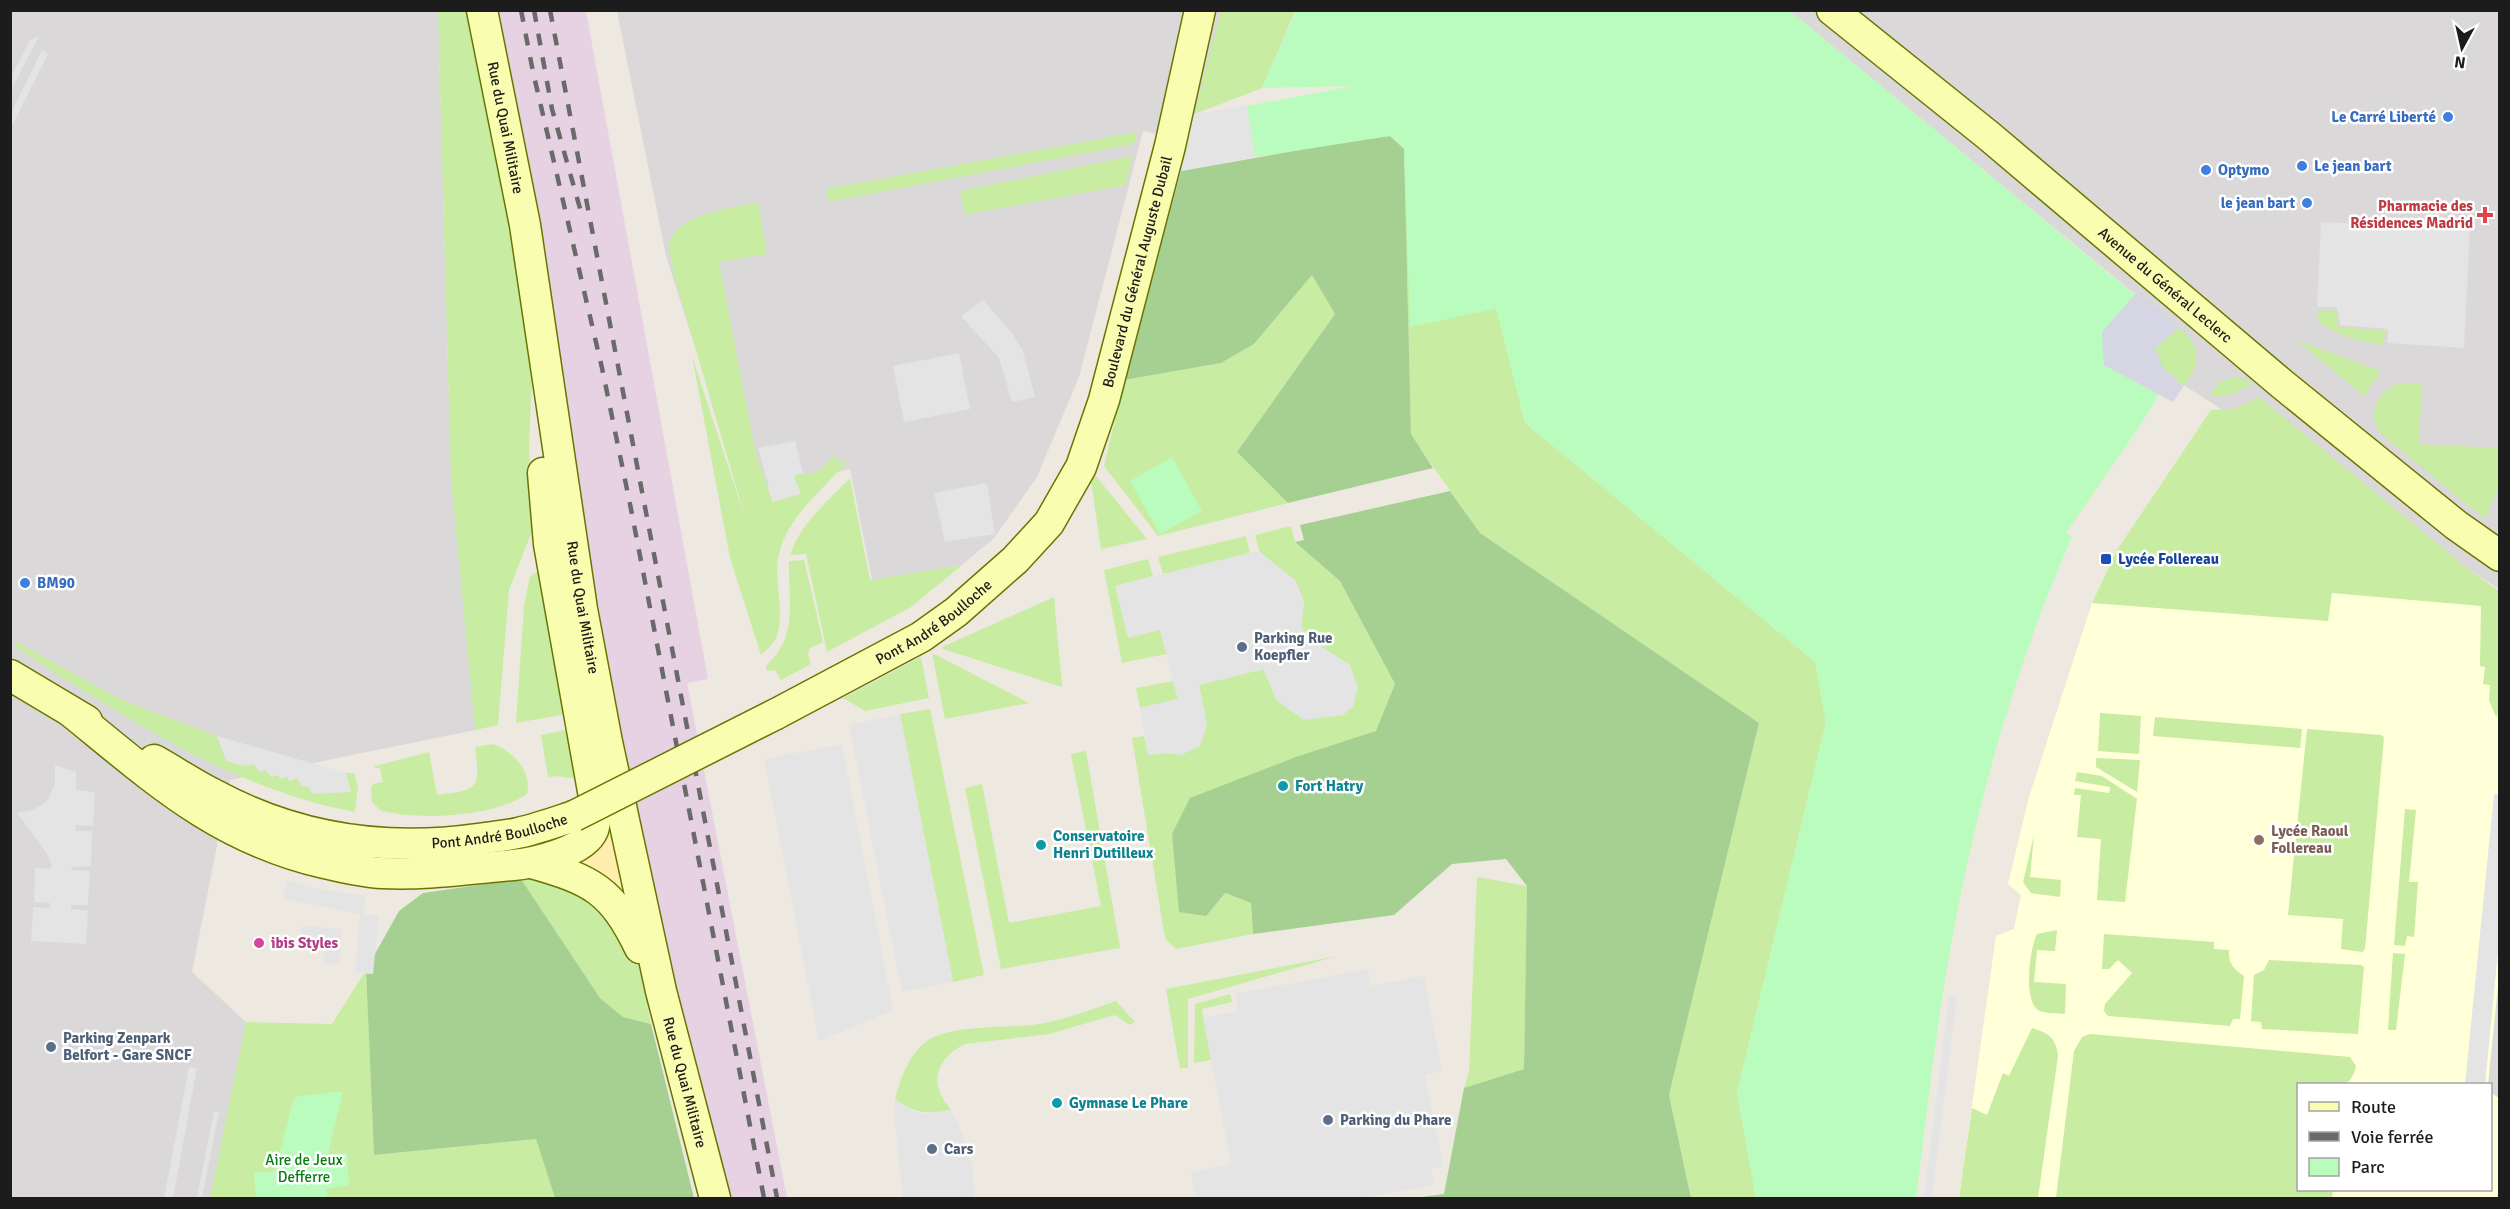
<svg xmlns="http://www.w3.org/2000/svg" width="2510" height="1209" font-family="Signika,sans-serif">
<rect width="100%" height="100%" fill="#eee9e0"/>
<!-- residential -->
<path fill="#dad8d8" d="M 10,11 L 438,11 L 451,478 L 475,730 L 230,780 L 192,972 L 246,1022 L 210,1198 L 11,1198 Z
M 617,11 L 1295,11 L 1262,88 L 1194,114 L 1186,140 L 1143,131 L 1079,377 L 1037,477 L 994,538 L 962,565 L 872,580 L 850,469 L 742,494 L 666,256 Z
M 1790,11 L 2499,11 L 2499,589 L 2102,332 L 2135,294 Z
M 2499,968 L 2499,1098 L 2491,1093 L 2490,1084 L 2488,1084 Z"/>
<!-- industrial -->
<path fill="#e7d2e3" d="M 495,11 L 586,11 L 708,679 L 687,683 L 787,1198 L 728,1198 L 692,1058 L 598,666 Z"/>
<!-- education -->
<path fill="#ffffd8" d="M 2195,452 L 2467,568 L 2499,591 L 2500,706 L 2496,717 L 2500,719 L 2500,968 L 2488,1084 L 2298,1084 L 2298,1190 L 2490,1190 L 2491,1093 L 2499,1098 L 2499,1198 L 1959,1198 L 1996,936 L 2014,929 L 2021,895 L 2008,884 L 2029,797 L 2092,603 L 2117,550 Z"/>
<!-- grass -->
<path fill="#c7eca2" d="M 438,11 L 469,11 L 511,227 L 532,376 L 529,447 L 534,526 L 509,590 L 498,725 L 475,730 L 451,478 Z
M 1221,11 L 1295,11 L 1262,88 L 1194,114 Z
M 1247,106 L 1448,113 L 1525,423 L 1815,662 L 1826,722 L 1737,1093 L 1756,1198 L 1579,1198 L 1690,1191 L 1669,1095 L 1759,723 L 1480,533 L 1411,435 L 1404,149 L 1390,136 L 1255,157 Z
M 1137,132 L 1134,144 L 828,202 L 826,189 Z
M 1133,156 L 1126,185 L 965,215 L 960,191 Z
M 758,202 L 767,254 L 719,262 L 756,455 L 773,502 L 794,476 L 818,472 L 835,454 L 836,462 L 845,460 L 845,464 C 821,491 787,518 779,554 C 772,581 788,616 774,642 C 771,646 765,651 761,655 L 730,558 L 692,356 L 746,521 L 674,275 C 673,266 668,251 670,242 C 677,214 733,208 758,202 Z
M 1312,275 L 1335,314 L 1237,452 L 1288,503 L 1158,536 L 1104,466 L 1124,380 L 1221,363 L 1254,344 Z
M 2327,310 L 2338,312 L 2338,327 L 2386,331 L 2383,345 C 2358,342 2338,335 2317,321 L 2317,312 Z
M 2179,328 C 2202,347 2201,362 2184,386 L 2163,368 L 2155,348 Z
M 2296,340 L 2381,371 L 2364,396 Z
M 2236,377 L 2253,383 C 2240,392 2225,399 2209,395 L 2220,382 Z
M 2401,383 L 2422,384 L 2419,444 L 2499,448 L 2499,486 L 2485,519 L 2380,433 C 2366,412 2378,390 2401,383 Z
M 2259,397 L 2467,568 L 2499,591 L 2500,706 L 2496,717 L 2489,700 L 2490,685 L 2483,684 L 2485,667 L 2480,666 L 2481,606 L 2332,593 L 2328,621 L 2092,603 L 2117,550 L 2211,410 L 2234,409 Z
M 1096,476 L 1147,539 L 1101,549 L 1091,481 Z
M 850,478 L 870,580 L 962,565 L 911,607 L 827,652 L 806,554 L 790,555 C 800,524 828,501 850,478 Z
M 1291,526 L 1295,542 L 1340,581 L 1395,684 L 1377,731 L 1257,772 L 1224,893 L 1251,903 L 1253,934 L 1176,949 L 1165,938 L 1132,738 L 1144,736 L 1148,755 L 1168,753 L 1181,755 L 1207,725 L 1199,685 L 1264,669 L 1277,701 C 1305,711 1327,727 1353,707 L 1350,665 L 1312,641 L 1301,627 L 1304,602 L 1276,566 L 1259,551 L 1255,535 Z
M 1246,536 L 1250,553 L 1163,574 L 1158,557 Z
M 1148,559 L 1153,576 L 1115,586 L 1160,630 L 1166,654 L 1122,663 L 1104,570 Z
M 804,560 L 823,642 L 810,648 L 808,655 L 811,664 L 781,680 L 775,670 L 767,671 L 766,666 C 799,635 788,602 789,561 Z
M 544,568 L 567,714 L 516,723 L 524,606 L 530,576 Z
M 1054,597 L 1062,687 L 940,648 Z
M 16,642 L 122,700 L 217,736 L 226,761 L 254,764 L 278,774 L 298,778 L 308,786 L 351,792 L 346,773 L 354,773 L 358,787 L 355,812 C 230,789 120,714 15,647 Z
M 932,653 L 1029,703 L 945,719 Z
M 921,657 L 929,698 L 865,711 L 843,698 Z
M 1173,681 L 1178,699 L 1140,708 L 1136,688 Z
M 930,709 L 984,975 L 953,982 L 900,714 Z
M 2100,713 L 2141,716 L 2139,754 L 2098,751 Z
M 2155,717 L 2302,729 L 2300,748 L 2153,736 Z
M 571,729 L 581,777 C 569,780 561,774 548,777 L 541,735 Z
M 2307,729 L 2381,735 L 2384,737 L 2365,949 L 2362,952 L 2341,949 L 2343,919 L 2288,915 Z
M 493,744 C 513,751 532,771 527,794 C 491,818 422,820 381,811 L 372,802 L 371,788 L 373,784 L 383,782 L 380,768 L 375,768 L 375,766 L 429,752 L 437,795 C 478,790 481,789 475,747 Z
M 1086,751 L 1120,948 L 1001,969 L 965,788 L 982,784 L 1009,923 L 1101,906 L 1071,754 Z
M 2096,758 L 2140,760 L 2137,792 L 2096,767 Z
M 2077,772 L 2102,776 L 2137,799 L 2125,902 L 2097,900 L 2101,839 L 2077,837 L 2081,795 L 2074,795 L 2075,788 L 2109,793 L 2110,787 L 2075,781 Z
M 2405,809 L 2416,810 L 2409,882 L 2418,882 L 2414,937 L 2407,936 L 2405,946 L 2394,945 Z
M 2034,835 L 2030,877 L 2061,880 L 2060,897 L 2031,893 L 2023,882 Z
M 551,877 L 585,893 L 617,927 L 641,971 L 651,1024 L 623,1017 L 600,998 L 521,879 Z
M 1477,877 L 1527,886 L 1524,1069 L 1464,1088 L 1469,1072 Z
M 2057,930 L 2055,951 L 2037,950 L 2034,982 L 2066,984 L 2065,1014 C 2057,1013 2047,1014 2040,1011 C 2022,1004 2030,948 2037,934 Z
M 2104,934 L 2214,942 L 2214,949 L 2229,950 C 2228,964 2234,969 2244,976 L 2240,1019 L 2233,1019 L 2230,1026 L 2108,1016 L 2104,1011 L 2105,1004 L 2132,973 L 2118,960 L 2109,969 L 2102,969 Z
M 2393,953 L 2405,954 L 2396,1030 L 2388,1030 Z
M 1337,956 L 1188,999 L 1188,1067 L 1180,1069 L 1166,989 Z
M 2269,960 L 2361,965 L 2364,967 L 2358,1034 L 2262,1029 L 2261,1022 L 2251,1021 L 2254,975 L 2264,970 Z
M 366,970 L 374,1155 L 536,1139 L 555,1198 L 210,1198 L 246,1022 L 332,1024 Z
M 1230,994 L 1232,1002 L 1202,1009 L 1211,1060 L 1194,1063 L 1195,1004 Z
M 1116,1001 L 1135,1022 L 1130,1025 L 1115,1015 L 1049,1034 L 965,1044 C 948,1052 932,1069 939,1090 C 941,1097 947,1104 951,1110 C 924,1114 917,1114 895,1099 C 900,1080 907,1060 921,1046 C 941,1024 1004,1028 1032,1025 C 1060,1022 1089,1010 1116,1001 Z
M 2032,1028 C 2049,1033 2056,1038 2058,1056 L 2038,1198 L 1959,1198 L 1972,1108 L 1987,1115 L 2003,1073 L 2009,1076 Z
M 2090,1034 L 2350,1057 L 2356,1066 C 2354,1074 2352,1080 2344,1084 L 2298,1084 L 2298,1190 L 2333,1190 L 2332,1198 L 2056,1198 L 2074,1051 L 2082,1037 Z"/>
<!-- forest -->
<path fill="#a5d092" d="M 1390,136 L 1404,149 L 1411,434 L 1433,468 L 1288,503 L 1237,452 L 1335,314 L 1312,275 L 1254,344 L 1221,363 L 1124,380 L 1181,171 L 1368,138 Z
M 1450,491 L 1480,533 L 1759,723 L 1669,1095 L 1691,1198 L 1414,1198 L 1444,1194 L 1464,1088 L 1524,1069 L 1527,886 L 1506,859 L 1452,864 L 1394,915 L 1253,934 L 1251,903 L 1225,893 L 1206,916 L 1179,912 L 1172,834 L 1190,798 L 1296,757 L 1376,731 L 1395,684 L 1340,581 L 1295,542 L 1304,540 L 1300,525 Z
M 521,879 L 600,998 L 623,1017 L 651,1024 L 694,1198 L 555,1198 L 536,1139 L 374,1155 L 366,970 L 399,911 L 423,893 Z"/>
<!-- sand -->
<path fill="#ffeead" d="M 616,828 L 631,902 L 576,860 C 593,854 608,849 609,830 Z"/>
<!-- park -->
<path fill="#b9fcbe" d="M 1296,11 L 1790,11 L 2135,295 L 2110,323 L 2104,365 L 2159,394 L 2141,424 L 2066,533 L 2072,537 C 2014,668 1975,809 1950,951 C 1935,1033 1927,1116 1916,1198 L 1756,1198 L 1737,1093 L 1826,722 L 1815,662 L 1525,423 L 1495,305 L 1495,309 L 1410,327 L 1404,148 L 1390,136 L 1255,157 L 1247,106 L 1353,86 L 1262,88 Z
M 1172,457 L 1202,511 L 1160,534 L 1130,481 Z
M 343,1091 L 328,1154 L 347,1153 L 349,1185 L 326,1189 L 328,1198 L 256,1198 L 254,1173 L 275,1171 L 294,1097 Z"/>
<!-- parking -->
<path fill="#e4e4e4" d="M 39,36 L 11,90 L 11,77 L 30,41 Z
M 42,50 L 48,54 L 11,128 L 11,113 Z
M 1247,106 L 1255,157 L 1181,171 L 1194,114 Z
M 2321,222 L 2470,229 L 2464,348 L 2387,343 L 2388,329 L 2340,325 L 2337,307 L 2317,307 Z
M 983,300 L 1012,333 L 1023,351 L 1035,397 L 1012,402 L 999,358 L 961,316 Z
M 959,353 L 970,409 L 904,422 L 893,366 Z
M 795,441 L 803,473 L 794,476 L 801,494 L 773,502 L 758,448 Z
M 987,483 L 995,534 L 945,542 L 934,493 Z
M 1259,551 L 1296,581 L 1304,602 L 1301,627 L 1312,641 L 1350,665 L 1358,688 L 1353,707 L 1343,715 L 1304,720 L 1277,701 L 1263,669 L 1199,685 L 1207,725 L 1200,746 L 1181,755 L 1168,753 L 1148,755 L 1140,708 L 1178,699 L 1160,630 L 1128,638 L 1115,586 Z
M 900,714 L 953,982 L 902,992 L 849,725 Z
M 217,736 L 346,773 L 351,792 L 312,794 L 308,786 L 302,787 L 297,778 L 290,781 L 287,777 L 280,779 L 278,775 L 271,777 L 266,770 L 259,772 L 254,764 L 245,766 L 226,761 Z
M 842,744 L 893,1010 L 819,1041 L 764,759 Z
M 55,765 L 76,772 L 76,790 L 95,792 L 93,826 L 75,825 L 76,831 L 92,831 L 91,866 L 71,867 L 73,870 L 90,871 L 88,905 L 71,905 L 71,909 L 88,911 L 86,944 L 31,941 L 33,907 L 50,908 L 50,903 L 34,902 L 35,868 L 50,869 L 52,866 L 46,852 L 17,813 L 33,810 L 47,801 L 55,784 Z
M 2494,794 L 2500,795 L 2499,941 L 2485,1084 L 2465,1084 Z
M 287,880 L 306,887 L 366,896 L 362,915 L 379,915 L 373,974 L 355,973 L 360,914 L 282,898 Z
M 302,926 L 342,929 L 339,965 L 323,963 L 325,945 L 301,943 Z
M 1368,969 L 1371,986 L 1424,976 L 1442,1071 L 1425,1075 L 1443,1166 L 1431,1169 L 1434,1185 L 1364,1198 L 1196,1198 L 1191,1172 L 1231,1164 L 1203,1018 L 1238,1011 L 1235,994 Z
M 1949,997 L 1957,998 L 1932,1198 L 1924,1198 Z
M 189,1067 L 197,1068 L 173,1198 L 164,1198 Z
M 895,1099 L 911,1110 L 925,1114 L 951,1110 L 963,1135 L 972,1163 L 975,1198 L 903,1198 L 895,1125 Z
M 214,1111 L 219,1112 L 202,1198 L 197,1198 Z"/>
<!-- plaza -->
<path fill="#d5d5e4" d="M 2138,292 L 2179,328 L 2155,348 L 2163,368 L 2184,386 L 2173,402 L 2104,365 L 2102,332 Z"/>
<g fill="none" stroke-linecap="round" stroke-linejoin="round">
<defs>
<g id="secondary">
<path id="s1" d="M 482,10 L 525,225 L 582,609 L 607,742 L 661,991 L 715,1198"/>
<path id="s2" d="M 1832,10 L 1989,136 L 2282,384 L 2456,525 L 2500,556"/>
<path d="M 10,675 L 87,721"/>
<path d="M 70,711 C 153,778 216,838 324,863 C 343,867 362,872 382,873 C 425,875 469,869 513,865 C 534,863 584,852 593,830 C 596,823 595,815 596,808 L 549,544 L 543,473"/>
<path id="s3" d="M 776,714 L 921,637 L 956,612 L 1015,560 L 1049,523 L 1081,467 L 1104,400 L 1170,146 L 1200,10"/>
<path id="s4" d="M 154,760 C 174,771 193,784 213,794 C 296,839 385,852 477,839 C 491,837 505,836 518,833 C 537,829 556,822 574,816"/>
<path d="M 532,863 C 592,880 612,890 640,948"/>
</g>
</defs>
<!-- secondary casing -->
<use href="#secondary" stroke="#697500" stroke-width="33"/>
<!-- secondary -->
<use href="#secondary" stroke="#f9fdaf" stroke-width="30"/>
<!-- rail -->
<path stroke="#6a6a6a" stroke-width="4.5" stroke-dasharray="12 12" stroke-linecap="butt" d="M 521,10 L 533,72 L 602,368 L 630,504 L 764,1198
M 534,10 L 552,109 L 581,212
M 550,10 L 777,1198"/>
<defs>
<path id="secondary-bridge" d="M 574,816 L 776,714"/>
</defs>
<!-- secondary-bridge casing -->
<use href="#secondary-bridge" stroke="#697500" stroke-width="33" stroke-linecap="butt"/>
<!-- secondary-bridge -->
<use href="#secondary-bridge" stroke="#f9fdaf" stroke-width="30"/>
</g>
<!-- markers -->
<g fill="#3f7fe0" stroke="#fff" stroke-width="2">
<circle cx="2448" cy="117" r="6"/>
<circle cx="2302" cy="166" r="6"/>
<circle cx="2206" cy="170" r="6"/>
<circle cx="2307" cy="203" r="6"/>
<circle cx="25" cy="583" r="6"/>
</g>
<path fill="#e0444e" stroke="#fff" stroke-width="2" d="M2482 206h6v6h6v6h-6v6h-6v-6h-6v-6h6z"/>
<rect fill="#1a4fb4" stroke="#fff" stroke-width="2" x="2100" y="553" width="12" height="12" rx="3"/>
<g fill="#5c6f8a" stroke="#fff" stroke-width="2">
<circle cx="1242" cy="647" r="6"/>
<circle cx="51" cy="1047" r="6"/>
<circle cx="1328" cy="1120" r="6"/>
<circle cx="932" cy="1149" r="6"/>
</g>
<g fill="#0f9aa8" stroke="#fff" stroke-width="2">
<circle cx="1283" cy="786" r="6"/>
<circle cx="1041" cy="845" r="6"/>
<circle cx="1057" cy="1103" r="6"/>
</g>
<circle fill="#8d6e63" stroke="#fff" stroke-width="2" cx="2259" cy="840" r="6"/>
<circle fill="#d1479c" stroke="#fff" stroke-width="2" cx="259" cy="943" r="6"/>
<g text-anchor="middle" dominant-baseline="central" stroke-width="5" stroke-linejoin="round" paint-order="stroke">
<!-- shop labels -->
<g font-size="15" font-weight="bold" fill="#366cbe" stroke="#fff" text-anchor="start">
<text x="2436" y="117" text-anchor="end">Le Carré Liberté</text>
<text x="2314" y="166">Le jean bart</text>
<text x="2218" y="170">Optymo</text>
<text x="2295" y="203" text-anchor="end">le jean bart</text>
<text x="37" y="583">BM90</text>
</g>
<!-- street labels -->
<g font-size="15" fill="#1c1c1c" stroke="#fff">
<text stroke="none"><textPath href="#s1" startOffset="120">Rue du Quai Militaire</textPath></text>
<text stroke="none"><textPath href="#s3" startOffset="604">Boulevard du Général Auguste Dubail</textPath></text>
<text stroke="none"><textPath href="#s2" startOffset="432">Avenue du Général Leclerc</textPath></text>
<text stroke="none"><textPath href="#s1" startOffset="606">Rue du Quai Militaire</textPath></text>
<text stroke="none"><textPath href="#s3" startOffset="183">Pont André Boulloche</textPath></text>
<text stroke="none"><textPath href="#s4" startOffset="364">Pont André Boulloche</textPath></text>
<text stroke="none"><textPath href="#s1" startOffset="1092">Rue du Quai Militaire</textPath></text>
</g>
<!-- health labels -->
<g font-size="15" font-weight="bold" fill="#be3a42" stroke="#fff" text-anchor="end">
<text x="2473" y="206">Pharmacie des<tspan x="2473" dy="17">Résidences Madrid</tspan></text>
</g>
<!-- transit labels -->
<g font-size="15" font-weight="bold" fill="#164399" stroke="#fff" text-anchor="start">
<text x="2118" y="559">Lycée Follereau</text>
</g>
<!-- service labels -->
<g font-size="15" font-weight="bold" fill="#4e5e75" stroke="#fff" text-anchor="start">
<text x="1254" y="638">Parking Rue<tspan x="1254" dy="17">Koepfler</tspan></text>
<text x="63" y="1038">Parking Zenpark<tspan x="63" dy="17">Belfort - Gare SNCF</tspan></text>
<text x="1340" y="1120">Parking du Phare</text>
<text x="944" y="1149">Cars</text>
</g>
<!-- culture labels -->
<g font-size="15" font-weight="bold" fill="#0d838f" stroke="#fff" text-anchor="start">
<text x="1295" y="786">Fort Hatry</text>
<text x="1053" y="836">Conservatoire<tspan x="1053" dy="17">Henri Dutilleux</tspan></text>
<text x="1069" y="1103">Gymnase Le Phare</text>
</g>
<!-- education labels -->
<g font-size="15" font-weight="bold" fill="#785e54" stroke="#fff" text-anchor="start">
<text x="2271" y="831">Lycée Raoul<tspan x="2271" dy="17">Follereau</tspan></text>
</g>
<!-- hotel labels -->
<g font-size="15" font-weight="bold" fill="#b23c85" stroke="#fff" text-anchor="start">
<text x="271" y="943">ibis Styles</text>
</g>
<!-- park labels -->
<g font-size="15" fill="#057e0e" stroke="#fff">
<text x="304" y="1160">Aire de Jeux<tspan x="304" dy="17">Defferre</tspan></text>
</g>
</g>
<!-- border -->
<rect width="2510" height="1209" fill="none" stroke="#1c1c1c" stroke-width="24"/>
<!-- legend -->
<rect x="2297" y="1083" width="195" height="108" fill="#ffffff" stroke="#a4a4a4" stroke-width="1.5"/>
<rect x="2309" y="1102" width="30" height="9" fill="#f9fdaf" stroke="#a4a4a4" stroke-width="1.5"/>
<text x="2351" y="1113" font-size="18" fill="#1c1c1c">Route</text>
<rect x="2309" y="1132" width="30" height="9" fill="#6a6a6a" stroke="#a4a4a4" stroke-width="1.5"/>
<text x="2351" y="1143" font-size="18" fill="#1c1c1c">Voie ferrée</text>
<rect x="2309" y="1158" width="30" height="18" fill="#b9fcbe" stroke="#a4a4a4" stroke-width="1.5"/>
<text x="2351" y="1173" font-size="18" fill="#1c1c1c">Parc</text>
<!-- north arrow -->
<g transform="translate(2462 48) rotate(188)" stroke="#ffffff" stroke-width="4.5" paint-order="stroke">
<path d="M0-4.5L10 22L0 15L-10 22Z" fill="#1c1c1c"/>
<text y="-9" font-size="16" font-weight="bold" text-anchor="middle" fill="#1c1c1c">N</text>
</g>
</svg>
